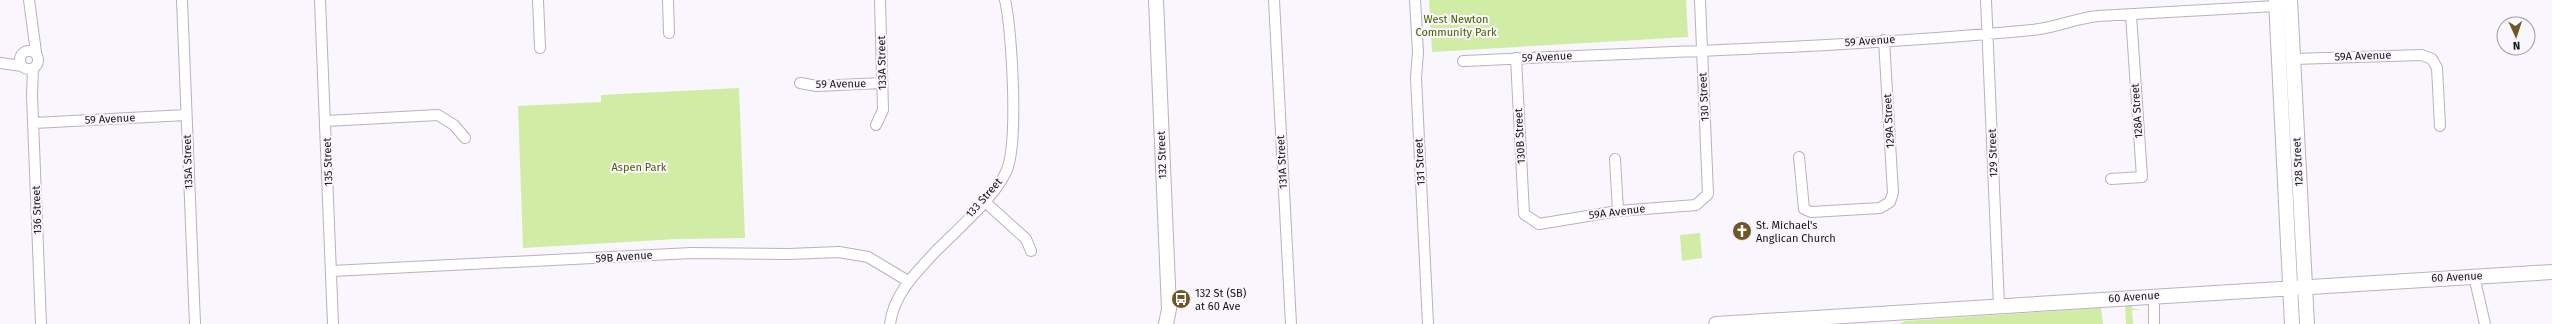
<svg xmlns="http://www.w3.org/2000/svg" width="2552" height="324" font-family="'Fira Sans',sans-serif">
<rect width="100%" height="100%" fill="#faf6fd"/>
<!-- green -->
<path fill="#d0eca5" d="M 1429,0 L 1686,0 L 1688,37 L 1432,52 Z
M 739,88 L 745,238 L 676,239 L 523,248 L 518,106 L 601,102 L 601,95 Z
M 1700,233 L 1702,258 L 1682,261 L 1680,235 Z
M 2125,306 L 2132,306 L 2132,308 L 2140,310 L 2132,310 L 2133,324 L 2126,324 Z
M 2101,308 L 2103,324 L 1899,324 L 1905,321 Z"/>
<g fill="none" stroke-linecap="round" stroke-linejoin="round">
<defs>
<path id="street" d="M 29,0 L 36,52
M 182,0 L 195,324
M 320,0 L 333,324
M 538,0 L 540,48
M 668,0 L 669,33
M 1274,0 L 1291,324
M 1415,0 L 1418,52 L 1416,78 L 1428,324
M 1986,0 L 1999,306
M20 60a9 9 0 1 1 18 0a9 9 0 1 1-18 0Z
M 1516,58 L 1524,214 L 1539,224 L 1618,211 L 1696,205 L 1708,194 L 1700,0
M 2293,59 L 2422,55 L 2432,59 L 2437,68 L 2440,126
M 1463,61 C 1653,52 1843,48 2032,30 C 2055,28 2076,18 2098,16 L 2276,6
M 0,63 L 22,66
M 33,68 L 32,95 L 41,324
M 800,83 L 817,86 L 882,83
M 326,121 L 438,115 L 454,125 L 465,138
M 34,123 L 186,115
M 876,125 L 883,110 L 880,0
M 1799,157 L 1804,209 L 1811,212 L 1880,208 L 1890,202 L 1893,193 L 1884,40
M 1615,159 L 1618,211
M 2111,179 L 2142,177 L 2131,15
M 984,201 L 1026,239 L 1031,251
M 332,271 L 692,253 L 788,254 L 839,252 L 868,257 L 908,281
M 2474,276 L 2485,324
M 2154,306 L 2154,324
M 890,324 C 894,293 916,273 936,251 C 957,230 994,198 1006,172 C 1019,145 1012,30 1005,0"/>
<path id="secondary" d="M 1156,0 L 1169,309 L 1166,324
M 2276,0 L 2292,324
M 2290,0 L 2307,324
M 1716,324 L 2552,272"/>
</defs>
<!-- street casing -->
<use href="#street" stroke="#bab0c1" stroke-width="12"/>
<!-- secondary casing -->
<use href="#secondary" stroke="#bab0c1" stroke-width="16"/>
<!-- street -->
<use href="#street" stroke="#fff" stroke-width="10"/>
<!-- secondary -->
<use href="#secondary" stroke="#fff" stroke-width="14"/>
</g>
<!-- icons -->
<defs>
<symbol id="church-disc" viewBox="-11 -11 22 22"><circle r="9.5" fill="#6e5828" stroke="#faf6fd"/><path d="M-1.2-6h2.4v3.5h3.3v2.4h-3.3V6h-2.4V-.1h-3.3v-2.4h3.3Z" fill="#fff"/></symbol>
<symbol id="bus-disc" viewBox="-11 -11 22 22"><circle r="9.5" fill="#6e5828" stroke="#faf6fd"/><path d="M-5-6H5V4H4V6H2V4H-2V6H-4V4H-5ZM-3.5-4V0h7V-4ZM-3.5 1.2v1.5H-2V1.2ZM2 1.2v1.5H3.5V1.2Z" fill="#fff"/></symbol>
</defs>
<g fill-rule="evenodd">
<use href="#church-disc" x="1731" y="220" width="22" height="22"/>
<use href="#bus-disc" x="1170" y="288" width="22" height="22"/>
</g>
<g text-anchor="middle" dominant-baseline="central" stroke-width="4" stroke-linejoin="round" paint-order="stroke">
<!-- park labels -->
<g font-size="11" fill="#476200" stroke="#faf6fd">
<text x="1456" y="19">West Newton<tspan x="1456" dy="13">Community Park</tspan></text>
<text x="639" y="167">Aspen Park</text>
</g>
<!-- street labels -->
<g font-size="11" fill="#151218" stroke="#faf6fd">
<text transform="translate(1870 41) rotate(-4)">59 Avenue</text>
<text transform="translate(2363 56) rotate(-2)">59A Avenue</text>
<text transform="translate(1547 57) rotate(-3)">59 Avenue</text>
<text transform="translate(882 63) rotate(-91)">133A Street</text>
<text transform="translate(841 84) rotate(-1)">59 Avenue</text>
<text transform="translate(1704 97) rotate(-93)">130 Street</text>
<text transform="translate(2137 111) rotate(-94)">128A Street</text>
<text transform="translate(110 119) rotate(-3)">59 Avenue</text>
<text transform="translate(1889 121) rotate(-93)">129A Street</text>
<text transform="translate(1520 136) rotate(-93)">130B Street</text>
<text transform="translate(1993 153) rotate(-92)">129 Street</text>
<text transform="translate(1162 155) rotate(-92)">132 Street</text>
<text transform="translate(188 162) rotate(-92)">135A Street</text>
<text transform="translate(328 162) rotate(-92)">135 Street</text>
<text transform="translate(1282 162) rotate(-93)">131A Street</text>
<text transform="translate(1420 162) rotate(-93)">131 Street</text>
<text transform="translate(2298 162) rotate(-93)">128 Street</text>
<text transform="translate(984 198) rotate(-49)">133 Street</text>
<text transform="translate(37 210) rotate(-92)">136 Street</text>
<text transform="translate(1617 212) rotate(-7)">59A Avenue</text>
<text transform="translate(624 257) rotate(-4)">59B Avenue</text>
<text transform="translate(2457 277) rotate(-3)">60 Avenue</text>
<text transform="translate(2134 297) rotate(-4)">60 Avenue</text>
</g>
<!-- poi labels -->
<g font-size="11" fill="#151218" stroke="#faf6fd" text-anchor="start">
<text x="1756" y="225">St. Michael's<tspan x="1756" dy="13">Anglican Church</tspan></text>
<text x="1195" y="293">132 St (SB)<tspan x="1195" dy="13">at 60 Ave</tspan></text>
</g>
</g>
<!-- north arrow -->
<g transform="translate(2516 36) rotate(177)"><circle r="19" fill="#faf6fd" stroke="#9e9ba1"/>
<path d="M0-3L7 15L0 10L-7 15Z" fill="#6e5828"/>
<text y="-6" font-size="11" font-weight="bold" text-anchor="middle" fill="#151218">N</text>
</g>
</svg>
